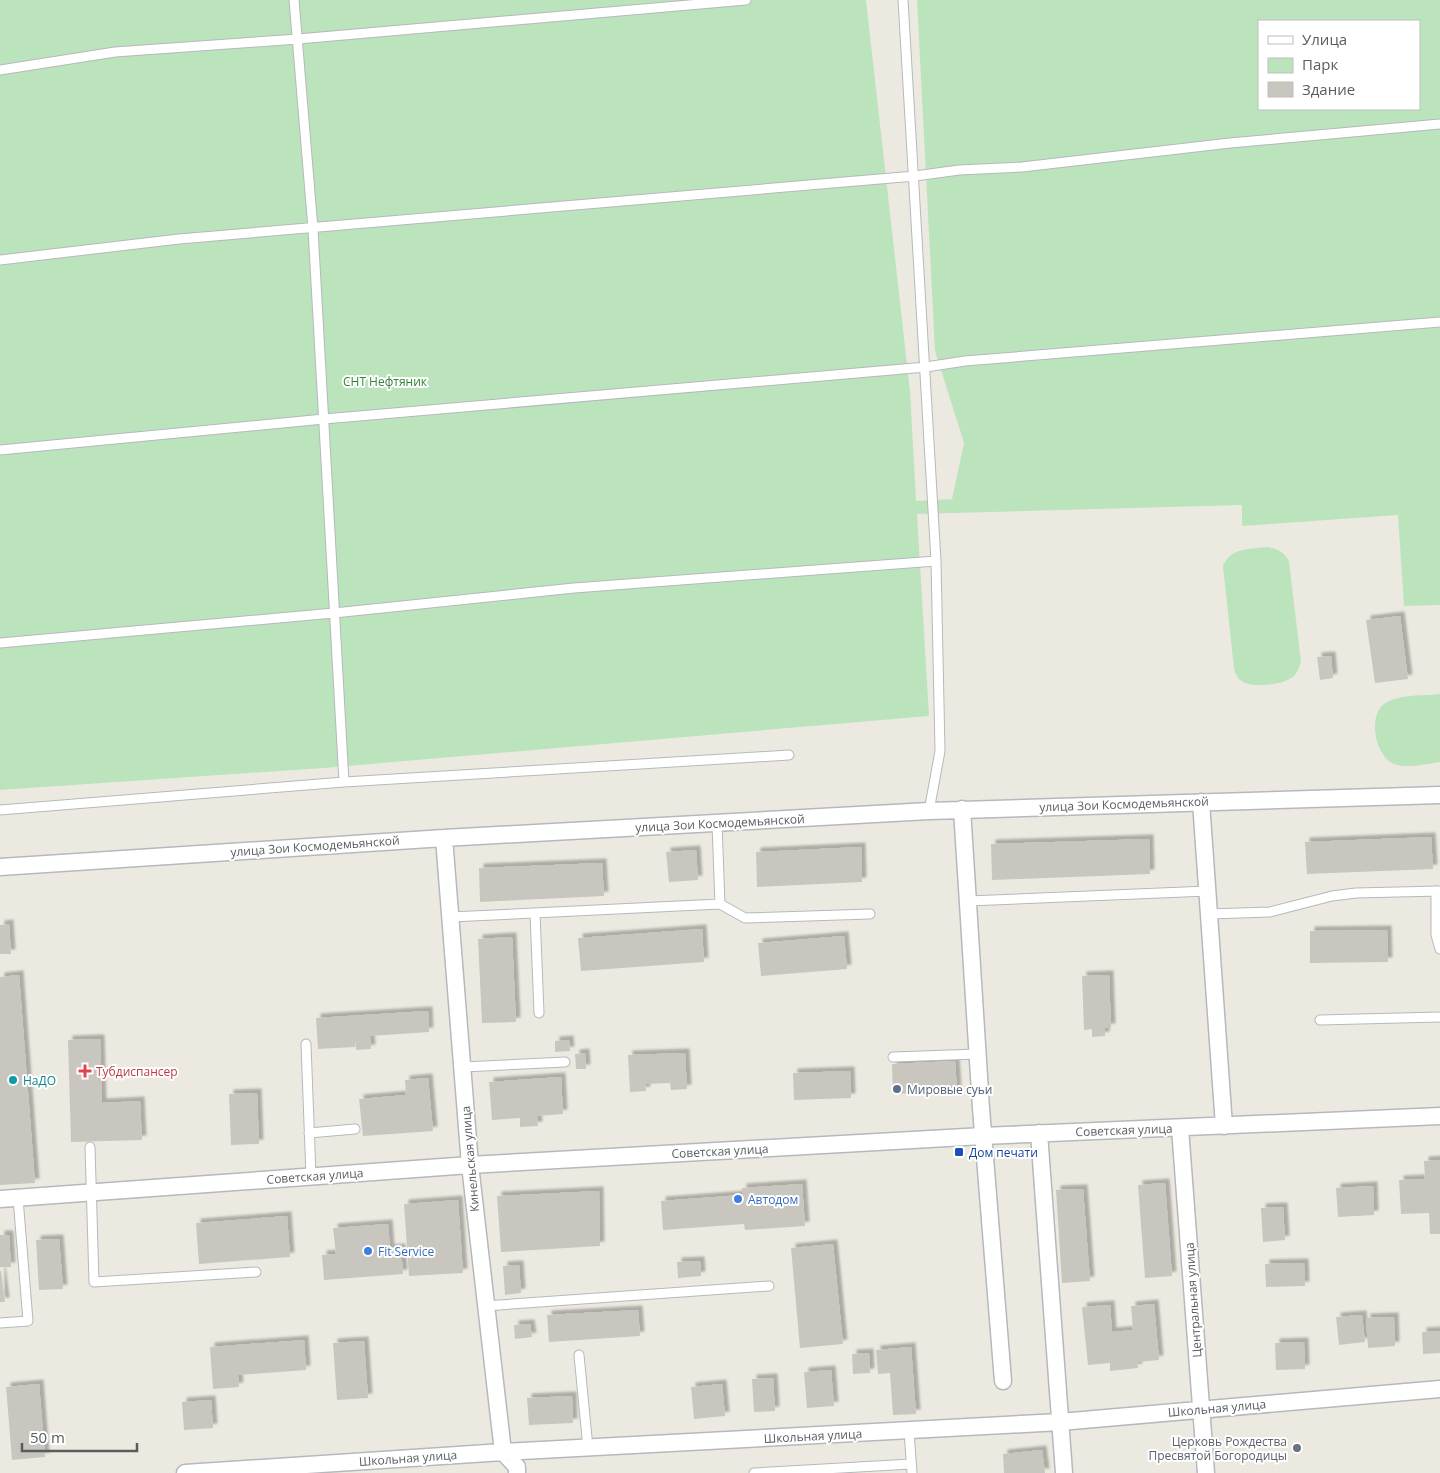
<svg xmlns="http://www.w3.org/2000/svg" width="1440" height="1473" font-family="'Open Sans',sans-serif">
<defs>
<filter id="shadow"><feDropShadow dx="4.5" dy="-4.5" stdDeviation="1" flood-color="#0004"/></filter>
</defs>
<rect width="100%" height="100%" fill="#eceae0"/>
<!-- green -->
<path fill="#bbe4bd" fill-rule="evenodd" d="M 0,0 L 866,0 L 910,391 L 916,501 L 952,499 L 964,443 L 935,351 L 917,0 L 1440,0 L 1440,605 L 1404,606 L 1398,515 L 1242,526 L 1242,505 L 917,514 L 929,716 L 324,768 L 0,790 ZM 1259,21 L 1419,21 L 1419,109 L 1259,109 Z
M 1268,547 C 1279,549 1284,552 1289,561 L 1301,662 C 1299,667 1298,672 1294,676 C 1284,685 1254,688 1243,682 C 1238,679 1236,675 1234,669 L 1223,566 C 1231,547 1250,549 1268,547 Z
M 1440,694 L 1440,762 C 1426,764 1407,769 1394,764 C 1375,756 1366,713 1387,702 C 1402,694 1423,696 1440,694 Z"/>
<!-- building -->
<path fill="#c9c6bf" filter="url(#shadow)" d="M 1400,616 L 1408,679 L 1375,683 L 1366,620 Z
M 1331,656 L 1333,678 L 1320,680 L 1317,657 Z
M 1431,837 L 1433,869 L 1307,874 L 1305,842 Z
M 1149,839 L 1150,874 L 992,880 L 991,844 Z
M 861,847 L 862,882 L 757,887 L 756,852 Z
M 696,850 L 698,880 L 669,882 L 666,852 Z
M 602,863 L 604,896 L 480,902 L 479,868 Z
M 9,924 L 11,954 L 0,954 L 0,925 Z
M 702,929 L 704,962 L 581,971 L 578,938 Z
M 1387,930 L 1388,962 L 1310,963 L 1310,931 Z
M 844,936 L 847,969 L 761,976 L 758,943 Z
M 512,937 L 516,1022 L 482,1023 L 478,939 Z
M 19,975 L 35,1183 L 0,1185 L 0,977 Z
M 1109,975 L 1111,1028 L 1105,1028 L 1105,1036 L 1092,1037 L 1092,1029 L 1084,1030 L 1082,976 Z
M 428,1011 L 429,1032 L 370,1036 L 371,1049 L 356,1050 L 355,1038 L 355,1047 L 318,1049 L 316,1018 Z
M 100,1039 L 102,1103 L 140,1101 L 142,1140 L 71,1142 L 68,1040 Z
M 569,1040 L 570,1051 L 555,1052 L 555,1041 Z
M 585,1053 L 586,1069 L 576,1069 L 575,1054 Z
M 685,1053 L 687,1089 L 671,1090 L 670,1083 L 645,1084 L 646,1091 L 630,1092 L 628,1055 Z
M 955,1061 L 957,1091 L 893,1094 L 892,1064 Z
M 850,1071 L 851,1098 L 794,1100 L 793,1073 Z
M 561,1077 L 563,1114 L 537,1116 L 538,1126 L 520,1127 L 520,1118 L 492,1120 L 489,1082 Z
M 428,1078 L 433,1131 L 363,1136 L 359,1099 L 406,1095 L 405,1080 Z
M 257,1093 L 259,1144 L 231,1145 L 229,1094 Z
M 1440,1160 L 1440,1234 L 1430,1234 L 1429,1213 L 1401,1214 L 1399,1180 L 1425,1179 L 1424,1161 Z
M 1165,1183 L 1172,1276 L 1145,1278 L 1138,1185 Z
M 802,1184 L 805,1226 L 745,1230 L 744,1224 L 663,1230 L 661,1201 L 742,1195 L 742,1188 Z
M 1373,1186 L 1374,1215 L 1338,1217 L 1336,1188 Z
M 1083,1189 L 1090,1281 L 1062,1283 L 1056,1190 Z
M 599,1191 L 600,1246 L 501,1252 L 497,1196 Z
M 458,1200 L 463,1273 L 409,1276 L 404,1204 Z
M 1283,1207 L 1285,1240 L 1263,1242 L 1261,1208 Z
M 287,1216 L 290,1257 L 199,1264 L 196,1223 Z
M 388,1224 L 390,1249 L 401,1248 L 403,1274 L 324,1280 L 322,1255 L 336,1254 L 333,1228 Z
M 0,1235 L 9,1235 L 11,1267 L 0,1267 Z
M 59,1239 L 63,1289 L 39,1290 L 36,1240 Z
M 833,1244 L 843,1344 L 800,1348 L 791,1248 Z
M 700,1261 L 701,1276 L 678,1278 L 677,1262 Z
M 1304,1263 L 1305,1286 L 1266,1287 L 1265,1264 Z
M 519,1265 L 521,1293 L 505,1295 L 503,1266 Z
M 0,1271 L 1,1271 L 5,1302 L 0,1302 Z
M 1154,1304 L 1159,1360 L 1137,1362 L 1138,1368 L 1110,1371 L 1110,1363 L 1088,1365 L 1082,1307 L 1110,1305 L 1112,1332 L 1133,1330 L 1131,1306 Z
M 638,1310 L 640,1336 L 549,1342 L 547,1315 Z
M 1362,1315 L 1365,1342 L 1339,1345 L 1336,1317 Z
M 1394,1317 L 1395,1346 L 1368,1348 L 1366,1318 Z
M 530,1324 L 532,1337 L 515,1339 L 514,1325 Z
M 1440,1331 L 1440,1353 L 1423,1354 L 1422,1332 Z
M 304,1340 L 306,1370 L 238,1375 L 239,1387 L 213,1389 L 210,1347 Z
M 364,1341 L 368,1398 L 337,1400 L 333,1343 Z
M 1304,1342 L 1305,1369 L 1276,1370 L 1275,1343 Z
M 911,1347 L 916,1414 L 893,1415 L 890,1373 L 878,1374 L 876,1350 Z
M 869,1353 L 870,1373 L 853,1374 L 852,1354 Z
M 831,1370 L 834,1406 L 807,1408 L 804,1372 Z
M 773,1378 L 775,1411 L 754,1412 L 752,1379 Z
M 39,1384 L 45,1457 L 12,1460 L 6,1387 Z
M 722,1384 L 725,1416 L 694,1419 L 691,1387 Z
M 572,1396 L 573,1423 L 529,1425 L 527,1398 Z
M 211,1400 L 213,1428 L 184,1430 L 182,1402 Z
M 1042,1450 L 1045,1473 L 1004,1473 L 1003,1454 Z"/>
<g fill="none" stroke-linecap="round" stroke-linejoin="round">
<defs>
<path id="lane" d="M 294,0 L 313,229 L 344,782
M 903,0 L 936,561 L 940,751 L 929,811
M 0,70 L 115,52 L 298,39 L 746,0
M 0,260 L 179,239 L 915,176 L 959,170 L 1022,167 L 1230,143 L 1440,124
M 0,450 L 324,419 L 926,367 L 965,361 L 1440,322
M 0,643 L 334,613 L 574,588 L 936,561
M 0,810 L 344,782 L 789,755
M 1436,891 L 1436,935 L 1440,949
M 968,901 L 1208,891
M 720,904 L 745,918 L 870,914
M 535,913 L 539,1013
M 1209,914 L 1270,912 L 1332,896 L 1356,893 L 1440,891
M 451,917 L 720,904 L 717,824
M 1320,1020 L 1440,1017
M 306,1044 L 311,1176
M 893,1057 L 977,1054
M 463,1067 L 565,1062
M 309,1133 L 355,1129
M 90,1147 L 94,1282 L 256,1272
M 484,1306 L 769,1286
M 0,1323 L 28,1321 L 18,1198
M 579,1355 L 588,1448
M 909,1431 L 912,1473
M 754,1473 L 911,1464"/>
<path id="street" d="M 1201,802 L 1224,1126
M 962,809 L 981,1108 L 1003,1381
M 444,838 L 470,1165 L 503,1452 L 517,1467 L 517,1473
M 0,867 L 444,838 L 929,811 L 1440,795
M 1180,1128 L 1206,1473
M 1039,1133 L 1064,1473
M 0,1199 L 470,1165 L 983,1136 L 1440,1116
M 185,1473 L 503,1452 L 1060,1422 L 1440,1389"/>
</defs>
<!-- lane casing -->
<use href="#lane" stroke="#b6b8bd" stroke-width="11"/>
<!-- street casing -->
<use href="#street" stroke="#b6b8bd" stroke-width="19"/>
<!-- lane -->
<use href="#lane" stroke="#fff" stroke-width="9"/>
<!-- street -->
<use href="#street" stroke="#fff" stroke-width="16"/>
</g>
<!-- markers -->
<path fill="#e0444e" stroke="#fff" stroke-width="2" d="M82.5 1063.5h5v5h5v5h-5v5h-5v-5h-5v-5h5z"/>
<circle fill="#0f9aa8" stroke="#fff" stroke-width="2" cx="13" cy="1080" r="5"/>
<circle fill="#5c6f8a" stroke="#fff" stroke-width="2" cx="897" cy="1089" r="5"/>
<rect fill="#1a4fb4" stroke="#fff" stroke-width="2" x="954" y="1147" width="10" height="10" rx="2.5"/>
<g fill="#3f7fe0" stroke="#fff" stroke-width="2">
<circle cx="738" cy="1199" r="5"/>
<circle cx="368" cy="1251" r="5"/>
</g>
<circle fill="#6b7280" stroke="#fff" stroke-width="2" cx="1297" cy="1448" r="5"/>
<g text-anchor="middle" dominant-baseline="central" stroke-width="4" stroke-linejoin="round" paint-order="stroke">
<!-- park labels -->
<g font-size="12" fill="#34843b" stroke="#fff">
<text x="385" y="381">СНТ Нефтяник</text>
</g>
<!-- street labels -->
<g font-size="12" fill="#595c61" stroke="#fff">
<text transform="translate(1124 804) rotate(-2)">улица Зои Космодемьянской</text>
<text transform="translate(720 823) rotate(-3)">улица Зои Космодемьянской</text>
<text transform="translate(315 846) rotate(-4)">улица Зои Космодемьянской</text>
<text transform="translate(1124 1130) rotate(-2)">Советская улица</text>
<text transform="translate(720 1151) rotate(-3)">Советская улица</text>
<text transform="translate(470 1159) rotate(-95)">Кинельская улица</text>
<text transform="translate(315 1176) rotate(-4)">Советская улица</text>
<text transform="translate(1193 1300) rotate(-94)">Центральная улица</text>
<text transform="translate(1217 1408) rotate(-5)">Школьная улица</text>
<text transform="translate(813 1436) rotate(-3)">Школьная улица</text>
<text transform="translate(408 1458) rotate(-4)">Школьная улица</text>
</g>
<!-- health labels -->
<g font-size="12" fill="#be3a42" stroke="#fff" text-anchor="start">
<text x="96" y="1071">Тубдиспансер</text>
</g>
<!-- culture labels -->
<g font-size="12" fill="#0d838f" stroke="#fff" text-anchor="start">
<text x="23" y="1080">НаДО</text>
</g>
<!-- service labels -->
<g font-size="12" fill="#4e5e75" stroke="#fff" text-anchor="start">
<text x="907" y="1089">Мировые суьи</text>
</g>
<!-- transit labels -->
<g font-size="12" fill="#164399" stroke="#fff" text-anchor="start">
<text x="969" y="1152">Дом печати</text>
</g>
<!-- shop labels -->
<g font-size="12" fill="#366cbe" stroke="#fff" text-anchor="start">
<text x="748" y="1199">Автодом</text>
<text x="378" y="1251">Fit Service</text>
</g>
<!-- worship labels -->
<g font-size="12" fill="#5b616d" stroke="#fff" text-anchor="end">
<text x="1287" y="1441">Церковь Рождества<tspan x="1287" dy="14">Пресвятой Богородицы</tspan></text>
</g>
</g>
<!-- legend -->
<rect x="1258" y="20" width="162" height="90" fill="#ffffff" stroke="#bdbec0"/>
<rect x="1268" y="36" width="25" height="8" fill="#ffffff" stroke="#bdbec0"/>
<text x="1302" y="45" font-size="15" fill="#595c61">Улица</text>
<rect x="1268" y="58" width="25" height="15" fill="#bbe4bd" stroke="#bdbec0"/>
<text x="1302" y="70" font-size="15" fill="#595c61">Парк</text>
<rect x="1268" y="82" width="25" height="15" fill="#c9c6bf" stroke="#bdbec0"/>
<text x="1302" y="95" font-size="15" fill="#595c61">Здание</text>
<!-- scale -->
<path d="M22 1443v8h115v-8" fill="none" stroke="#595c61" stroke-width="2.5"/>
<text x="30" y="1443" font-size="15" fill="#595c61" stroke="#ffffff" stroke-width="4" paint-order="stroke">50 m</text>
</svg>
